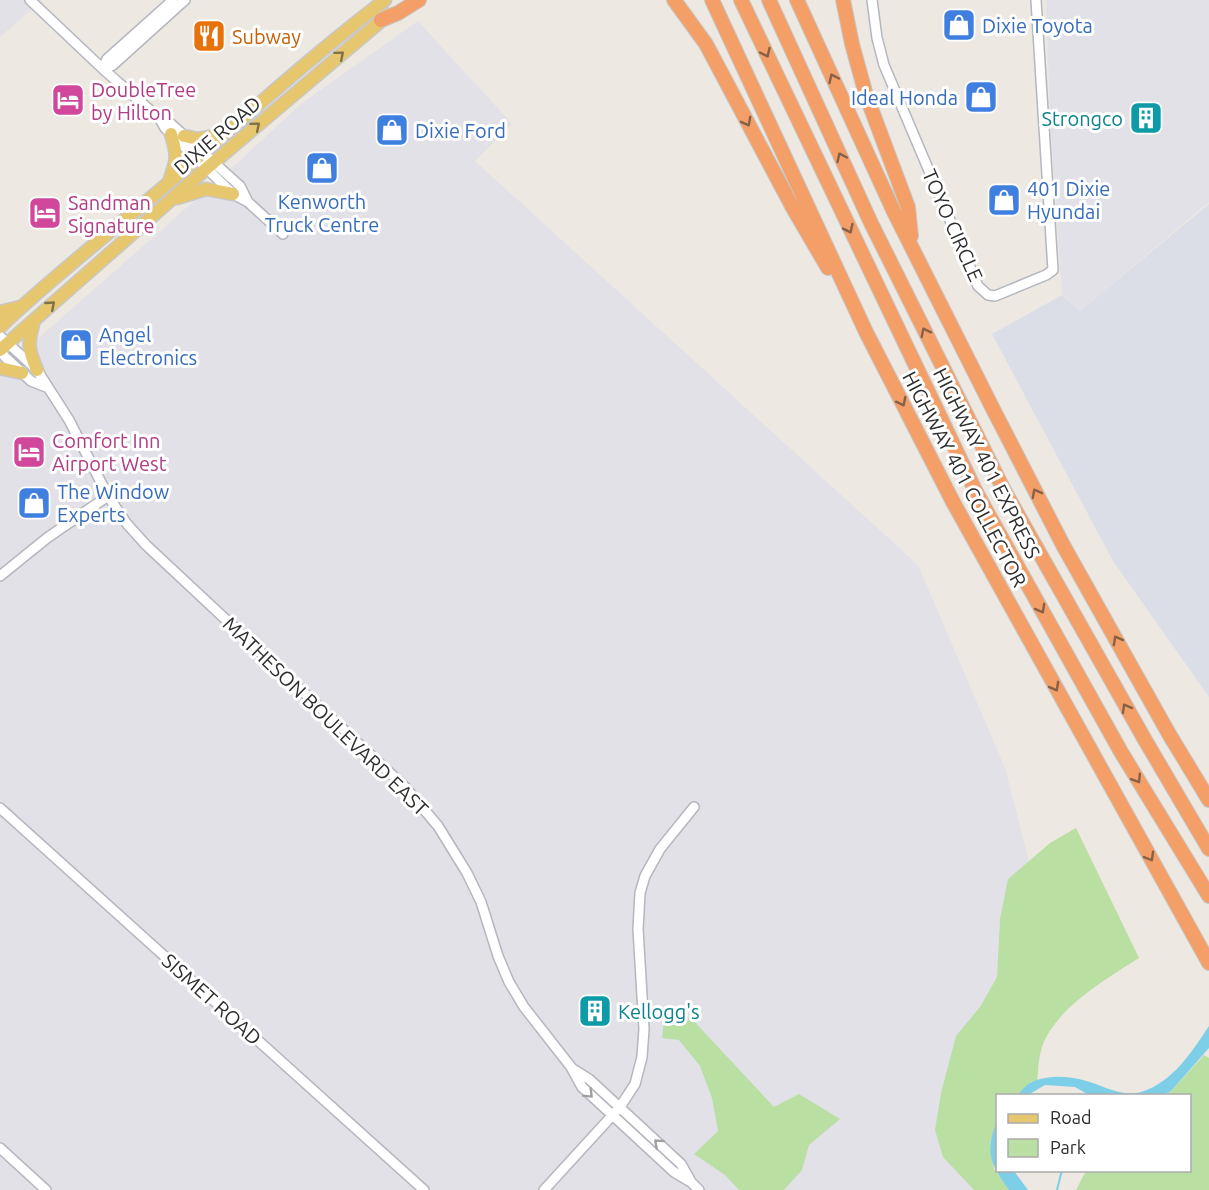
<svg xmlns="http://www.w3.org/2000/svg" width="1209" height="1190" font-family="Ubuntu,sans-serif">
<rect width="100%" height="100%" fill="#ede8e1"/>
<!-- industrial -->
<path fill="#e2e1e7" d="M 0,0 L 42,0 L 0,37 Z
M 1046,0 L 1209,0 L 1209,202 L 1080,311 L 1062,294 L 1050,117 Z
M 418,21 L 512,124 L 475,161 L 918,565 L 1005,768 L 1029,861 L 1008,880 L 1000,919 L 997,977 L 980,1007 L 943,1157 L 974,1190 L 0,1190 L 0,372 L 234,166 L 301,104 Z"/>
<!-- airport -->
<path fill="#dcdee7" d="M 1209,204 L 1209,697 L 1113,561 L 992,334 L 1062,295 L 1080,311 Z"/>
<!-- green -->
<path fill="#b9dfa2" d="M 1076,828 L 1139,958 C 1106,979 1058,1007 1043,1044 C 1038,1058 1038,1072 1037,1086 L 1032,1081 L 1017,1095 L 998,1096 L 997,1122 L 990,1143 L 994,1169 L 1009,1190 L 974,1190 L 943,1157 L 935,1130 L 941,1093 L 956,1036 L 980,1007 L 997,977 L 1000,919 L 1008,879 L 1050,843 Z
M 666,1005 L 691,1018 L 774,1107 L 799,1094 L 840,1119 L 809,1145 L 802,1170 L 784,1190 L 739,1190 L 725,1175 L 694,1154 L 718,1131 L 712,1098 L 700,1066 L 679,1040 L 662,1038 Z
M 1204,1055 L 1209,1058 L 1209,1190 L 1076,1190 L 1086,1171 L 1190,1170 L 1190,1096 L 1163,1095 L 1171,1091 Z"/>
<!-- water -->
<path fill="#7dcee7" d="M 1209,1026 L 1209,1048 L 1171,1091 L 1163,1095 L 1089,1095 L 1075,1087 L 1045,1085 L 1028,1095 L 1017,1095 C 1022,1091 1027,1083 1034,1081 C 1056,1073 1079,1077 1101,1086 C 1114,1091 1127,1096 1141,1092 C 1173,1082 1191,1053 1209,1026 Z
M 997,1122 L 998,1170 L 1014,1171 L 1028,1190 L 1009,1190 C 991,1166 984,1151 997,1122 Z"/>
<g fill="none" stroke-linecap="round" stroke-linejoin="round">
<!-- stream -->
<path stroke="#7dcee7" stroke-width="2" d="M 1057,1190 L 1062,1170"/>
<defs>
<path id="minor" d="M 30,0 L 103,69 L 160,119 L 165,128 L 233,194 L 248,202 L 283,234
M 872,0 L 877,38 L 884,65 L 978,286 L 988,295 L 995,296 L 1046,275 L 1053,270 L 1036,0
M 103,69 L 113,65 L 185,0
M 103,69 L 107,59 L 173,0
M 160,119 L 170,123 L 240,186 L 248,202
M 0,336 L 37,370 L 69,420 L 108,496 L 127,524 L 146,545 L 405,787 L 438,826 L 467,873 L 481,902 L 498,956 L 509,982 L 524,1007 L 571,1067 L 582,1087 L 674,1172 L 691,1182 L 699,1190
M 0,352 L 31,381 L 46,387
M 0,576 L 47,538 L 108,496
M 0,808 L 424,1190
M 573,1069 L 589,1079 L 681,1164 L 690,1180
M 0,1148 L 46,1190
M 544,1190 L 620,1107 L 635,1084 L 642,1057 L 644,1029 L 638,929 L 640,893 L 645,876 L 660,849 L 694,807"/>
<path id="major" d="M 184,136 L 198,139 L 222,135
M 170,179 C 178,156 177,156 171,134
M 177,198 L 206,189 L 233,194
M 0,312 L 20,307
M 34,320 C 28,344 27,346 37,370
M 0,327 C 52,277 111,232 166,185 C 238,123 309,58 385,0
M 0,350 L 207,168 L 388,15
M 0,368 L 22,373"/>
<path id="highway" d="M 674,0 L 706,44 L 793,208 L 828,268
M 712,0 L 866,332 L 953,502 L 1209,963
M 741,0 L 976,492 L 1121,752 L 1209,896
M 769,0 L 871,223 L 1005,492 L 1145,740 L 1209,849
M 797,0 L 894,212 L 993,409 L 1063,545 L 1169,734 L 1209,800
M 843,0 L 852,44 L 866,95 L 908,207 L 911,236
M 381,20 L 398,13 L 419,0"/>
</defs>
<!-- minor casing -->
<use href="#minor" stroke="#b4b7bf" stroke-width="12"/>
<!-- major casing -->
<use href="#major" stroke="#c8c8c8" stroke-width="15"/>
<!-- highway casing -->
<use href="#highway" stroke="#c8c8c8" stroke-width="16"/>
<!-- minor -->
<use href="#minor" stroke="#fff" stroke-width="9"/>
<!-- major -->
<use href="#major" stroke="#e7c76d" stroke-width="12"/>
<!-- highway -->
<use href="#highway" stroke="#f39f67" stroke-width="14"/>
</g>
<!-- one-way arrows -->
<defs><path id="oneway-chevron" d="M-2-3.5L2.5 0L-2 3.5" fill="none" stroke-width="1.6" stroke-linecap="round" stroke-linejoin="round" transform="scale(1.5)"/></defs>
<g stroke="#866047">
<use href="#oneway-chevron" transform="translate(766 53) rotate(65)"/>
<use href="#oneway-chevron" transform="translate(833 78) rotate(-115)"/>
<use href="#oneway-chevron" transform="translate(747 122) rotate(62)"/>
<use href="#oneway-chevron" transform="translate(841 157) rotate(-115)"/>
<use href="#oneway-chevron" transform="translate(849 229) rotate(64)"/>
<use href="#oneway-chevron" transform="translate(925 332) rotate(-117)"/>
<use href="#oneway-chevron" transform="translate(902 402) rotate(63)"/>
<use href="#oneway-chevron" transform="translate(1036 493) rotate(-118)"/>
<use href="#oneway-chevron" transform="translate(1041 609) rotate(61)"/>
<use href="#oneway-chevron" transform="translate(1117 640) rotate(-119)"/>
<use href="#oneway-chevron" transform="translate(1055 687) rotate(61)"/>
<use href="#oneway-chevron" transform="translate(1126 708) rotate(-119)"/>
<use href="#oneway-chevron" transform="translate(1137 779) rotate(58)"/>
<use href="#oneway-chevron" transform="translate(1150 857) rotate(60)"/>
</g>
<g stroke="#81724a">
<use href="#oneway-chevron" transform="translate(340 55) rotate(-40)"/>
<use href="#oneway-chevron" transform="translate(256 126) rotate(-40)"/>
<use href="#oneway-chevron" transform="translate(51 305) rotate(-41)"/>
</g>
<g stroke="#a0a0a0">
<use href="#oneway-chevron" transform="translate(589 1094) rotate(45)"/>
<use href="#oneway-chevron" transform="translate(658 1143) rotate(-138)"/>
</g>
<!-- icons -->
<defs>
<symbol id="shop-square" viewBox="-11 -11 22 22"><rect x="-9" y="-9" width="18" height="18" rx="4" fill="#3f7fe0" stroke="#fff"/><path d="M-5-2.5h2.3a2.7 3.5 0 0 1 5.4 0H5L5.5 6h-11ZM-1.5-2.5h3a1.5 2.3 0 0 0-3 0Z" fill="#fff"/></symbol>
<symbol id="restaurant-square" viewBox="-11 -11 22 22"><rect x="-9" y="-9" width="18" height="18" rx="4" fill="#e8710a" stroke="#fff"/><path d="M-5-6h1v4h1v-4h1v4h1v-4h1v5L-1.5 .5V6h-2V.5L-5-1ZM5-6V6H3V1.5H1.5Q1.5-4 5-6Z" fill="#fff"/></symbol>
<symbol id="hotel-square" viewBox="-11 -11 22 22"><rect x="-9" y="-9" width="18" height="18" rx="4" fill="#d1479c" stroke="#fff"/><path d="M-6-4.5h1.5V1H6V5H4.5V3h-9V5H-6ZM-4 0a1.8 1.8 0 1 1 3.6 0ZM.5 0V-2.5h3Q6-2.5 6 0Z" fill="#fff"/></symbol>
<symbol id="building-square" viewBox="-11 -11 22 22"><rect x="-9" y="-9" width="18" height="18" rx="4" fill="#0f9aa8" stroke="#fff"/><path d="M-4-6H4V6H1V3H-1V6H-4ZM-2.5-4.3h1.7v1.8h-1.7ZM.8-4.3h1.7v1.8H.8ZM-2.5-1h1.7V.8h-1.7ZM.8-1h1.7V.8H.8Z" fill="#fff"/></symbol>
</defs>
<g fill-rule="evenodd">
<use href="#shop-square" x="940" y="6" width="38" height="38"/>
<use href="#restaurant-square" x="190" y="17" width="38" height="38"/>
<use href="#shop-square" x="962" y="78" width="38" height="38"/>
<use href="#hotel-square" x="49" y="81" width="38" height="38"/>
<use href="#building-square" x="1127" y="99" width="38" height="38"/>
<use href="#shop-square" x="373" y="111" width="38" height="38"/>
<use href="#shop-square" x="303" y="149" width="38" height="38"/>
<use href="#shop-square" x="985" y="181" width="38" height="38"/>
<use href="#hotel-square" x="26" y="194" width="38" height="38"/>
<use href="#shop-square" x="57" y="326" width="38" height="38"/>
<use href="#hotel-square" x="10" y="433" width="38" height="38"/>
<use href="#shop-square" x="15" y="484" width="38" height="38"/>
<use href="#building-square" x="576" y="992" width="38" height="38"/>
</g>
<g text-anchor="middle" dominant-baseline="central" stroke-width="6" stroke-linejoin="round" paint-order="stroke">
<!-- shop labels -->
<g font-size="20" fill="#366cbe" stroke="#fff" text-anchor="start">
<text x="982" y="25">Dixie Toyota</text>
<text x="958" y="97" text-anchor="end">Ideal Honda</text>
<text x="415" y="130">Dixie Ford</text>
<text x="1027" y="188">401 Dixie<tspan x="1027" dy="23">Hyundai</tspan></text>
<text x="322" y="201" text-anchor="middle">Kenworth<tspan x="322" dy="23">Truck Centre</tspan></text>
<text x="99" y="334">Angel<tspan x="99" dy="23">Electronics</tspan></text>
<text x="57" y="491">The Window<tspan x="57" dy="23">Experts</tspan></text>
</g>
<!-- food labels -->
<g font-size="20" fill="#c56008" stroke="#fff" text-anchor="start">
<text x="232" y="36">Subway</text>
</g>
<!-- hotel labels -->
<g font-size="20" fill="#b23c85" stroke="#fff" text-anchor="start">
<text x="91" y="89">DoubleTree<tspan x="91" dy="23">by Hilton</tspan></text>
<text x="68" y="202">Sandman<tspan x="68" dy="23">Signature</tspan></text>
<text x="52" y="440">Comfort Inn<tspan x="52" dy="23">Airport West</tspan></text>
</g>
<!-- culture labels -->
<g font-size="20" fill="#0d838f" stroke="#fff" text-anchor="end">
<text x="1123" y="118">Strongco</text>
<text x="618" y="1011" text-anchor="start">Kellogg's</text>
</g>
<!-- street labels -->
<g font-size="20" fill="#2d2d2d" stroke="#fff">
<text transform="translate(217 135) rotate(-41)">DIXIE ROAD</text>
<text transform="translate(953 225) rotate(66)">TOYO CIRCLE</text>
<text transform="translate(987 463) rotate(63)">HIGHWAY 401 EXPRESS</text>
<text transform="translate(965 479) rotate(62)">HIGHWAY 401 COLLECTOR</text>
<text transform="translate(326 716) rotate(44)">MATHESON BOULEVARD EAST</text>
<text transform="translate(212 999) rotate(42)">SISMET ROAD</text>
</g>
</g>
<!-- legend -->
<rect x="996" y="1094" width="195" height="78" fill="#ffffff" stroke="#ababab" stroke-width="1.5"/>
<rect x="1008" y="1114" width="30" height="9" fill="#e7c76d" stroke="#ababab" stroke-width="1.5"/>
<text x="1050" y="1124" font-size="18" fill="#2d2d2d">Road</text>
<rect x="1008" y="1139" width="30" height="18" fill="#b9dfa2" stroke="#ababab" stroke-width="1.5"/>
<text x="1050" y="1154" font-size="18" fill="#2d2d2d">Park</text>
</svg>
